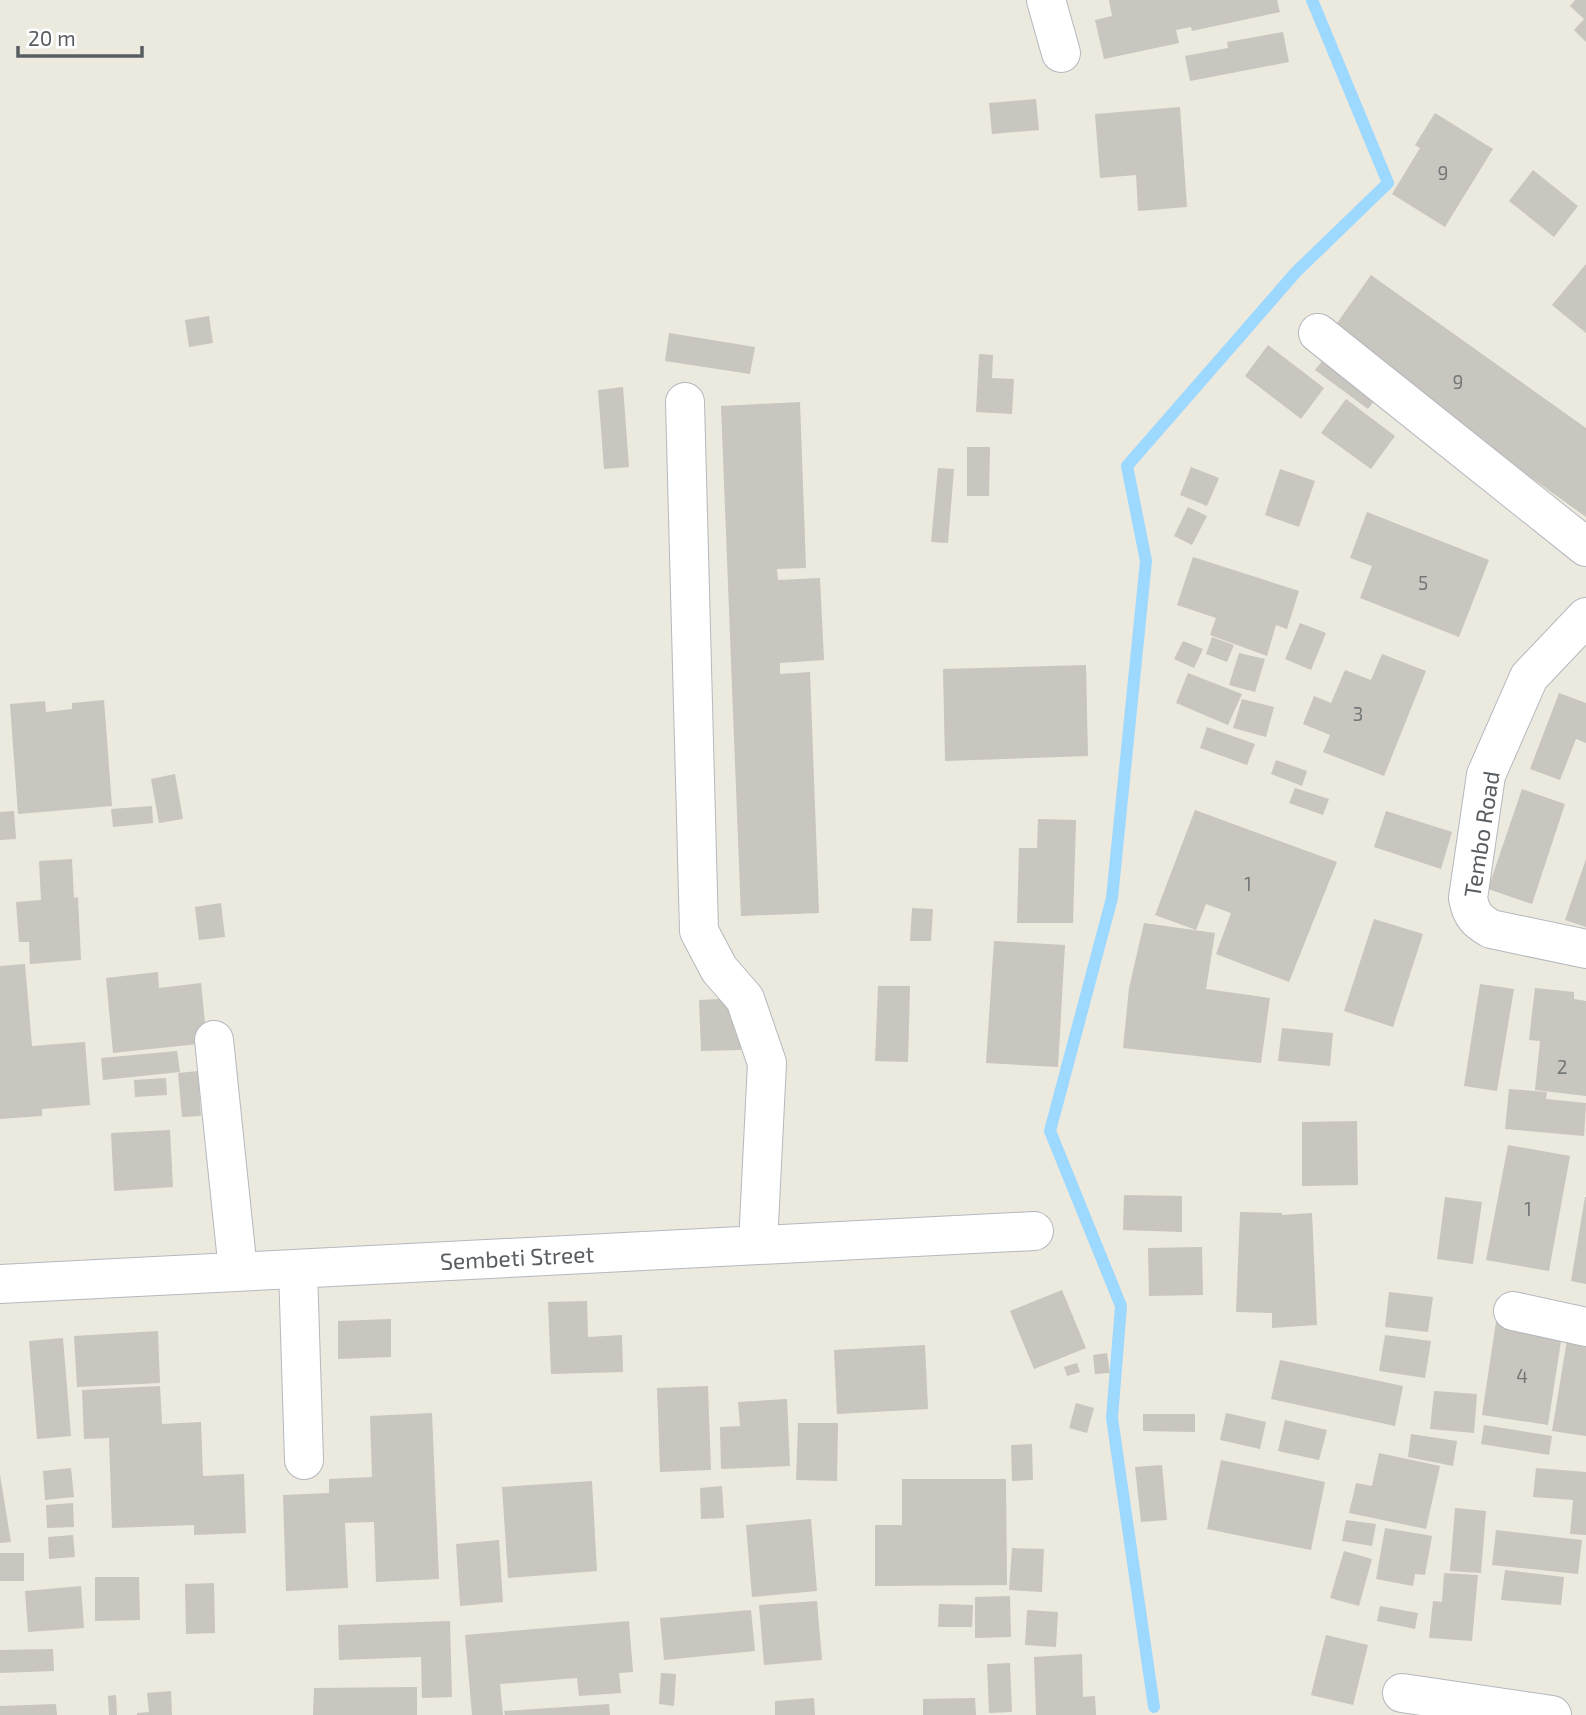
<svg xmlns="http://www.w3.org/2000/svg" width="1586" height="1715" font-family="'Exo 2',sans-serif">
<rect width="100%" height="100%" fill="#ece9df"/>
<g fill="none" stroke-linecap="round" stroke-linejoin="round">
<!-- stream -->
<path stroke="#9dd8ff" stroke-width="12" d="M 1154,1707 L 1112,1418 L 1121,1306 L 1050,1131 L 1112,898 L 1146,561 L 1127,466 L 1296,272 L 1388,183 L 1312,0"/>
</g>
<!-- building -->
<path fill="#c9c5bf" d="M 1109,0 L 1277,0 L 1280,12 L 1192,31 L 1191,27 L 1176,30 L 1179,43 L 1104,59 L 1095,20 L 1112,16 Z
M 1575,0 L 1586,0 L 1586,42 L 1574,30 L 1584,19 L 1570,6 Z
M 1283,32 L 1289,62 L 1190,81 L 1185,56 L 1228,48 L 1227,42 Z
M 1036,99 L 1039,130 L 992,134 L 989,103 Z
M 1180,107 L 1187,207 L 1138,211 L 1136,175 L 1100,178 L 1095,114 Z
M 1435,113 L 1493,149 L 1445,227 L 1392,194 L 1420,148 L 1415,145 Z
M 1533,170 L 1578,206 L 1554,237 L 1509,201 Z
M 1586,264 L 1586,333 L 1552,305 Z
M 1371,275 L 1586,428 L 1586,517 L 1330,333 Z
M 209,316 L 213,343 L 189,347 L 185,320 Z
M 669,333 L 755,347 L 750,374 L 665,361 Z
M 1268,345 L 1324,388 L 1301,419 L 1245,376 Z
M 1331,350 L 1384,388 L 1368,409 L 1315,370 Z
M 979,354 L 993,355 L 992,378 L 1014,379 L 1012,414 L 976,412 Z
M 623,387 L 629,467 L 604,469 L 598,390 Z
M 1346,399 L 1395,436 L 1371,469 L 1321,433 Z
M 800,402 L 806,568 L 777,569 L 778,580 L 820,578 L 824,660 L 780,663 L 780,674 L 810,672 L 819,913 L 741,916 L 721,406 Z
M 967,447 L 990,447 L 989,496 L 967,496 Z
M 1191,467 L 1219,478 L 1207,506 L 1180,495 Z
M 938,468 L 954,469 L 948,543 L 931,542 Z
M 1280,469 L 1315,481 L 1299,527 L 1265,515 Z
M 1188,507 L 1207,516 L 1192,545 L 1174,536 Z
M 1367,512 L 1489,560 L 1459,637 L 1360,598 L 1372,566 L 1350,558 Z
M 1193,557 L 1299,591 L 1287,629 L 1276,625 L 1267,656 L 1210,635 L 1216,618 L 1177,605 Z
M 1300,623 L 1326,633 L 1311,670 L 1285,659 Z
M 1212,637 L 1234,645 L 1227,662 L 1206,654 Z
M 1183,641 L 1203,649 L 1194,668 L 1174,659 Z
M 1239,653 L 1265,659 L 1255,692 L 1229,685 Z
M 1382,654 L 1426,671 L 1384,776 L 1323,752 L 1330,735 L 1303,724 L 1314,696 L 1331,703 L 1345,670 L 1371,680 Z
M 1086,665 L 1088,756 L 945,761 L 943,669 Z
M 1188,673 L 1242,694 L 1228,725 L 1176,703 Z
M 1559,693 L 1586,703 L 1586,743 L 1576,739 L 1560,780 L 1530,769 Z
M 1242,699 L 1274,707 L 1266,737 L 1233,728 Z
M 104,700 L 112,806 L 18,814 L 10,704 L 45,701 L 46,712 L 72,709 L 72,703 Z
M 1207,727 L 1255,744 L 1247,765 L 1200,748 Z
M 1276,760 L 1307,771 L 1302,786 L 1271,774 Z
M 175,774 L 183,819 L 159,823 L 151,779 Z
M 1295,788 L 1329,799 L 1323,815 L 1289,803 Z
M 1522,789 L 1565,804 L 1532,904 L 1488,889 Z
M 152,806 L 153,823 L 113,827 L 111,809 Z
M 1195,810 L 1337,862 L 1289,982 L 1216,954 L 1231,913 L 1206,904 L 1196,930 L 1155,915 Z
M 14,811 L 16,839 L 0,840 L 0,812 Z
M 1386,811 L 1452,832 L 1441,869 L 1374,847 Z
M 1038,819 L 1076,820 L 1073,923 L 1017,923 L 1019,848 L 1037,848 Z
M 72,859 L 74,898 L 78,897 L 81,960 L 30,964 L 29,942 L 19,942 L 16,902 L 41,900 L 39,861 Z
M 1586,859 L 1586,927 L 1565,920 Z
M 221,903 L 225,937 L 199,940 L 195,907 Z
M 912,908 L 933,909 L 931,941 L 910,941 Z
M 1374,919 L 1423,934 L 1393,1027 L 1344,1011 Z
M 1144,923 L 1215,933 L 1206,989 L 1270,998 L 1261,1063 L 1123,1048 L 1129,988 Z
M 994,941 L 1065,945 L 1058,1067 L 986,1063 Z
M 25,964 L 32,1046 L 85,1042 L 90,1105 L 42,1109 L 42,1116 L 0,1119 L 0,966 Z
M 158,972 L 159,988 L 201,983 L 207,1043 L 113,1053 L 106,978 Z
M 1480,984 L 1514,989 L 1497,1091 L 1464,1086 Z
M 878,986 L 910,986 L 908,1062 L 875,1061 Z
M 1535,988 L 1574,992 L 1574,999 L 1586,1001 L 1586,1096 L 1535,1090 L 1540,1041 L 1529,1040 Z
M 739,998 L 741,1050 L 701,1051 L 699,1000 Z
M 1282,1028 L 1333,1033 L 1330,1066 L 1278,1061 Z
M 177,1051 L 180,1072 L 103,1080 L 101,1058 Z
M 198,1071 L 201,1116 L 182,1117 L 178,1073 Z
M 166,1078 L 167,1095 L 135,1097 L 134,1080 Z
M 1509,1089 L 1547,1092 L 1546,1099 L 1586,1103 L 1584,1136 L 1505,1129 Z
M 1357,1121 L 1358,1185 L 1302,1186 L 1302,1122 Z
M 170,1130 L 173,1187 L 114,1191 L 111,1133 Z
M 1508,1145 L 1570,1156 L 1549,1271 L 1486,1260 Z
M 1124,1195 L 1182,1196 L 1182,1232 L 1123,1230 Z
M 1445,1197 L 1482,1202 L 1473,1264 L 1437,1259 Z
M 1585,1197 L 1586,1197 L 1586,1284 L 1571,1281 Z
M 1240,1212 L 1282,1213 L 1282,1215 L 1312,1213 L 1317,1325 L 1272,1328 L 1272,1313 L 1236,1312 Z
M 1202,1247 L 1203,1295 L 1149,1296 L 1148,1248 Z
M 1062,1290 L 1086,1348 L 1034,1369 L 1010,1311 Z
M 1389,1292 L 1433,1297 L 1428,1332 L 1385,1327 Z
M 587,1301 L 588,1337 L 622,1335 L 623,1372 L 551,1374 L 548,1302 Z
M 1497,1315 L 1562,1335 L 1548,1425 L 1482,1415 Z
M 391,1319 L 391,1357 L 338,1359 L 338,1321 Z
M 158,1331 L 160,1383 L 77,1387 L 74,1336 Z
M 1568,1334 L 1586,1337 L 1586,1436 L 1552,1431 Z
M 1385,1335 L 1431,1341 L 1425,1378 L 1379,1371 Z
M 63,1338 L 71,1436 L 37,1439 L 29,1341 Z
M 925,1345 L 928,1409 L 837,1414 L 834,1350 Z
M 1107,1353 L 1110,1373 L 1095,1374 L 1093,1355 Z
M 1280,1360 L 1403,1386 L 1395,1426 L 1271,1399 Z
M 1077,1363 L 1080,1372 L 1067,1376 L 1064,1367 Z
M 160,1386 L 162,1424 L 201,1422 L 203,1476 L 244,1474 L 246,1533 L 194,1535 L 194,1525 L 112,1528 L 109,1438 L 84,1439 L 82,1390 Z
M 708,1386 L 711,1470 L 660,1472 L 657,1388 Z
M 1434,1391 L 1477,1394 L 1474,1433 L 1430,1429 Z
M 787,1399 L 790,1466 L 721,1469 L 720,1427 L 740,1426 L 738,1402 Z
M 1076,1403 L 1094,1408 L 1087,1433 L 1069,1428 Z
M 432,1413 L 439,1579 L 376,1582 L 374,1522 L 345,1523 L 348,1588 L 286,1591 L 283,1495 L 329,1493 L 329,1479 L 372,1477 L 370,1416 Z
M 1226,1413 L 1266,1422 L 1260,1449 L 1220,1440 Z
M 1143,1414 L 1195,1414 L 1195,1432 L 1143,1431 Z
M 1285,1420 L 1327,1430 L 1319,1460 L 1278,1451 Z
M 798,1423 L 838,1423 L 837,1481 L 796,1480 Z
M 1484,1425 L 1552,1436 L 1549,1455 L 1481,1444 Z
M 1411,1434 L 1457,1441 L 1453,1466 L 1408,1457 Z
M 1032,1444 L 1033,1480 L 1012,1481 L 1011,1445 Z
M 1379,1453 L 1440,1466 L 1426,1529 L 1349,1513 L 1356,1483 L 1372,1486 Z
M 1221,1460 L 1325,1482 L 1311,1550 L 1207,1529 Z
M 1162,1465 L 1167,1520 L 1141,1522 L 1135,1467 Z
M 71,1468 L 74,1497 L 45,1500 L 43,1471 Z
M 1536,1468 L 1586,1472 L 1586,1535 L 1570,1534 L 1573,1500 L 1533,1497 Z
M 0,1475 L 11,1542 L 0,1543 Z
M 902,1479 L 1006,1479 L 1007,1585 L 875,1586 L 875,1525 L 902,1525 Z
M 592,1481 L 597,1571 L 508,1578 L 502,1487 Z
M 722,1486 L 724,1518 L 701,1519 L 700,1488 Z
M 73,1503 L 74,1527 L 47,1528 L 46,1505 Z
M 1455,1508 L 1486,1511 L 1481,1573 L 1450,1571 Z
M 811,1519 L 817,1591 L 752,1597 L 746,1525 Z
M 1346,1520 L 1376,1524 L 1372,1546 L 1342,1541 Z
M 1385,1528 L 1432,1536 L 1425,1575 L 1415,1574 L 1413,1586 L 1376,1579 Z
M 1496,1530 L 1582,1540 L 1578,1574 L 1492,1565 Z
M 73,1535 L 75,1557 L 49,1559 L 48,1537 Z
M 499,1540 L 503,1602 L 460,1606 L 456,1544 Z
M 1012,1548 L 1044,1549 L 1042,1592 L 1009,1590 Z
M 1344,1551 L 1372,1559 L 1359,1606 L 1330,1598 Z
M 0,1553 L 24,1553 L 24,1581 L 0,1581 Z
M 1505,1570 L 1564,1577 L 1561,1605 L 1501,1600 Z
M 1444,1573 L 1478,1575 L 1472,1641 L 1429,1638 L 1433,1601 L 1442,1602 Z
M 95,1577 L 139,1577 L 140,1620 L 95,1621 Z
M 214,1583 L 215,1633 L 186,1634 L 185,1584 Z
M 81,1586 L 84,1628 L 28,1632 L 25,1591 Z
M 1010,1596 L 1011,1637 L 975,1638 L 975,1597 Z
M 817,1601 L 822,1660 L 764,1665 L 759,1605 Z
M 939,1604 L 973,1605 L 972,1627 L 938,1627 Z
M 1380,1606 L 1418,1613 L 1415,1629 L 1377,1621 Z
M 751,1610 L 755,1651 L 664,1660 L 660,1618 Z
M 1027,1610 L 1058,1612 L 1056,1647 L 1025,1645 Z
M 450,1621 L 452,1697 L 422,1698 L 421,1657 L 339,1660 L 338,1625 Z
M 629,1621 L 633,1672 L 619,1673 L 621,1693 L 579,1696 L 577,1678 L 500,1684 L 503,1715 L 472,1715 L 465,1635 Z
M 1326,1635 L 1368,1645 L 1353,1705 L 1311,1695 Z
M 53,1649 L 54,1671 L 0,1673 L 0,1650 Z
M 1082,1654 L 1083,1697 L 1095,1696 L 1096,1715 L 1036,1715 L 1034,1657 Z
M 1010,1663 L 1012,1712 L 989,1713 L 987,1664 Z
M 661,1673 L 676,1674 L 674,1706 L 659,1704 Z
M 417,1687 L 417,1715 L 313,1715 L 314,1688 Z
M 171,1691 L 172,1715 L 137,1715 L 137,1713 L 149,1712 L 147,1693 Z
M 116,1695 L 117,1715 L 109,1715 L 108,1696 Z
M 814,1698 L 815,1715 L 775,1715 L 775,1701 Z
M 975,1698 L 976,1715 L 923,1715 L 923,1699 Z
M 56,1704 L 57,1715 L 0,1715 L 0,1706 Z
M 609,1704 L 610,1715 L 505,1715 L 504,1711 Z"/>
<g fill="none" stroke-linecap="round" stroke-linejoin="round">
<defs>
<path id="minor" d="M 1046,0 L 1061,53
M 1318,333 L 1586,547
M 685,402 L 699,931 L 719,969 L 745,999 L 767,1063 L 758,1244
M 1586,617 L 1529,677 L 1486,775 L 1468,898 C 1471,915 1477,921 1491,929 L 1586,949
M 214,1040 L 238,1271
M 298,1269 L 304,1460
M 0,1284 L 1034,1231
M 1513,1311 L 1586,1327
M 1402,1693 L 1552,1715"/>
</defs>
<!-- minor casing -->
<use href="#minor" stroke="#b5b8bd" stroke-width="40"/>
<!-- minor -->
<use href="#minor" stroke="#fff" stroke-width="38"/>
</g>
<g text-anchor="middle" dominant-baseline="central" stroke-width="5" stroke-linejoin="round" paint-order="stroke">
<!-- number labels -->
<g font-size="19" fill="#747778">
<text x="1443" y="172">9</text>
<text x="1458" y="381">9</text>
<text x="1423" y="582">5</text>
<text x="1358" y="713">3</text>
<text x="1248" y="883">1</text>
<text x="1562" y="1066">2</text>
<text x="1528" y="1208">1</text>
<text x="1522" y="1375">4</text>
</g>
<!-- street labels -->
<g font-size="23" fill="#585d61" stroke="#fff">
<text transform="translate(1481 834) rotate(-81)">Tembo Road</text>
<text transform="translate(517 1257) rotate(-3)">Sembeti Street</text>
</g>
</g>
<!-- scale -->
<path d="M18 46v10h124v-10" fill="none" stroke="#585d61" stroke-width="3.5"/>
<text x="28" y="46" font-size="21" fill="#585d61" stroke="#ffffff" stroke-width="5" paint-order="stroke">20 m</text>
</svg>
